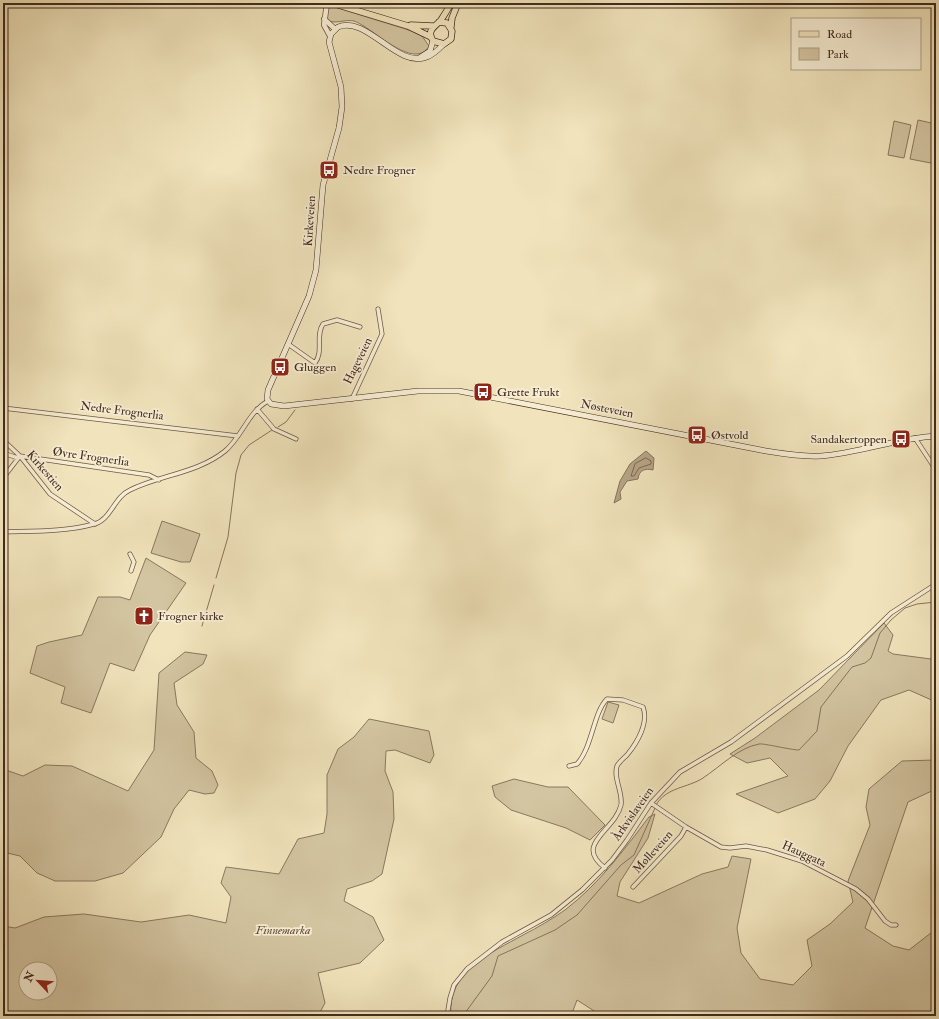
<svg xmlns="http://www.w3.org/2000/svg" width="939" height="1019" font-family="'IM FELL Double Pica',serif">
<rect width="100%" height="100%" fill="#f1e4bc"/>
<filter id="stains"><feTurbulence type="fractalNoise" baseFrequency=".005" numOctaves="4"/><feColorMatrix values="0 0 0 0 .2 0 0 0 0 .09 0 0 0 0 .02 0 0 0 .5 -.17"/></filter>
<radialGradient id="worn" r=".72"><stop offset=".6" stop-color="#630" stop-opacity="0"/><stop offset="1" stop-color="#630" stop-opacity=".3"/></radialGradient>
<!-- green -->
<path fill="#d3c5a1" stroke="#8a7860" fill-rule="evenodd" d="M 328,5 L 412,31 L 422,36 L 429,46 C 414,72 372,27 354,21 C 345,19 337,24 329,21 L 327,17 Z
M 918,120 L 936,124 L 936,164 L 910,159 Z
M 894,121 L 911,125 L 904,158 L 888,155 Z
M 162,521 L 200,534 L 190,562 L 181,562 L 151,553 Z
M 146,558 L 186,583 L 150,635 L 134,671 L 110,663 L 91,713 L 61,703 L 65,687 L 30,673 L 37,646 L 49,642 L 82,635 L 98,597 L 120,597 L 130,600 Z
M 884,623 L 893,635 L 888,651 L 893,654 L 931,659 L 936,655 L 936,702 L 909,690 L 881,700 L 848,746 L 830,781 L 815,799 L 778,813 L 736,794 L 788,776 L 770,758 L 747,763 L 730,754 L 755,738 L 819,690 Z
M 185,652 L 207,655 L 203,664 L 174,683 L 177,705 L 194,732 L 196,758 L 212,771 L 218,785 L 214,793 L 205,794 L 189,790 L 174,809 L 161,837 L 123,873 L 95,881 L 55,881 L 37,873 L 20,856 L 3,852 L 3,769 L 23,776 L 45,765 L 72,766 L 128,791 L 154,750 L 159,673 Z
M 608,702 L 619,705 L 613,723 L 602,719 Z
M 369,719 L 429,731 L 434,755 L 430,763 L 395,750 L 386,751 L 385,771 L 393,792 L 394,819 L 382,874 L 372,881 L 347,889 L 344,901 L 373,917 L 384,940 L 360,963 L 318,973 L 325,1003 L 318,1016 L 3,1016 L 3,926 L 15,928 L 44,917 L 84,914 L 141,922 L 189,915 L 226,923 L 231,897 L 221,883 L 226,867 L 279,874 L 298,839 L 324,833 L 327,814 L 327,775 L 338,749 L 354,737 ZM 26,969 L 50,969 L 50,993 L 26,993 Z
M 936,755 L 936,789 L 908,802 L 865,928 L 893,946 L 909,950 L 936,929 L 936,1016 L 602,1016 L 577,1000 L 571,1016 L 451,1016 C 447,971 491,953 523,935 C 537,928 552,919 565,910 C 599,884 623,851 649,817 L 655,814 L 648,838 L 620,882 L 617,896 L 639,903 L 702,874 L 728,867 L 732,856 L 751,859 L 737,928 L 741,953 L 760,979 L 793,985 L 812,966 L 807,940 L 830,924 L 853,902 L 848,881 L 870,825 L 866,807 L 869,789 L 902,761 L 935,760 Z
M 514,779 L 548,787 L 568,787 L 605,825 L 590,840 L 566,828 L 511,810 L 495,797 L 492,786 Z"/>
<!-- water -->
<path fill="#b6a586" stroke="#88745c" d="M 646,451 L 654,458 L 653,470 C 645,468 639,470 638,479 L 627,481 L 620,492 L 621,499 L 614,503 L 620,481 L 630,464 Z"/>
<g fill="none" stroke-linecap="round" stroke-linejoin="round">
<!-- shore -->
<path stroke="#7c6852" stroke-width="1" d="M 646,458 L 651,461 L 651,464 L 639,468 L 634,476 L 631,476 L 635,464 Z"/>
<!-- stream -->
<path stroke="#88745c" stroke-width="1" d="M 278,427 L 286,422 L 295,410
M 216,578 L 228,537 L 236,473 L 241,455 L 249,445 L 272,430
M 202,626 L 214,585
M 656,805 C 666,787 688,788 703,778 C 721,766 738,748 759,744 C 763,743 791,750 799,750 L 817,731 L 821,707 L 852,667 L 865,663 L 871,658 L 880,633 L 891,620 L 905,608 L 917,604 L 936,602
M 466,1016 L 465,1013 L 492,976 L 498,956 L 555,930 L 577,915 L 621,865 L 634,855 L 655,808"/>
<defs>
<path id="minor" d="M 288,344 L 315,363 C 324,351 315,336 323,324 L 337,320 L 360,327
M 352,399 L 382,334 L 378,309
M 3,408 L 238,436
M 257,409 L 274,429 L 296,439
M 915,438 L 936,470
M 3,440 L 20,456 L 50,494 L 95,524
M 3,453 L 18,458
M 3,478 L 20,456 L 149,475 L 159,480
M 3,532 C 33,531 65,532 94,524 C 111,520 114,497 130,490 C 160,475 198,473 225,451 C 242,437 248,412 268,401
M 130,554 L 134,562 L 131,571
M 569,766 L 577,764 C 593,746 593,713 607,699 L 623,700 L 643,707 C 649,723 637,743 627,755 C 624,758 619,762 617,766 C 613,778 623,792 621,805 C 615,831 573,844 605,868
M 651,803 L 686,827 L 721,847 L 730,848 L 746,846 L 767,850 L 802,861 L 856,889 L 868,899 L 885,921 L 891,925 L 896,925
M 633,887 L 681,836 L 686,827
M 447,1016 L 450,998 L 454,985 L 467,969 L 502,942 L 551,915 L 582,890 L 612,860 L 627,840 L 651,803 L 680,772 L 731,742 L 847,656 L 891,613 L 936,584"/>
<path id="tertiary" d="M 327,3 L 324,25 L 330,36
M 324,19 L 335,29"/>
<path id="secondary" d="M 444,44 C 439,49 433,55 427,57 C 397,69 367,15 338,27 L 331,34 L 329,42 L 341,87 L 342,107 L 339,128 L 323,185 L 316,270 L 309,296 L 268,390 L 267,399 L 271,404 L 284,406 L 418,391 L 459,391 L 766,451 C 784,454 803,457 821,456 C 860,453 897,438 936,436
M 419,58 L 430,51 L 433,41"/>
<path id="primary" d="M 332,3 L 408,26 L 431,37
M 439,22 L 447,23 L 452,31 L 451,39 L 444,44 L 433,41 C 426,30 435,27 441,20 C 445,14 448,9 451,3
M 411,25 L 433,26
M 451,27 L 452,18 L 458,3"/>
</defs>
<!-- minor casing -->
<use href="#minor" stroke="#6e5946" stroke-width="5"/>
<!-- tertiary casing -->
<use href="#tertiary" stroke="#6e5946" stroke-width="6"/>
<!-- secondary casing -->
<use href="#secondary" stroke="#422b1e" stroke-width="6"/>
<!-- primary casing -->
<use href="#primary" stroke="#422b1e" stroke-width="7"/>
<!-- minor -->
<use href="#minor" stroke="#f6edd3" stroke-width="3.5"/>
<!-- tertiary -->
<use href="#tertiary" stroke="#f6edd3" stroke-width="4.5"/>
<!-- secondary -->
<use href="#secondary" stroke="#f6edd3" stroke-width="5"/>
<!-- primary -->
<use href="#primary" stroke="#f1e4bc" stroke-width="5.5"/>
</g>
<!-- icons -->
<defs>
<symbol id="bus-square" viewBox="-11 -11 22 22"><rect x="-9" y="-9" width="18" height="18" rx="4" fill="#8f2418" stroke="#f6edd3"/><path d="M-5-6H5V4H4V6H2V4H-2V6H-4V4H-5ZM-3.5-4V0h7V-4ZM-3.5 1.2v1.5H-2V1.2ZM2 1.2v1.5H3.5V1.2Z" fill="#fff"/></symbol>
<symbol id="church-square" viewBox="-11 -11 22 22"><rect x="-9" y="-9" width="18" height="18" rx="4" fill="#8f2418" stroke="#f6edd3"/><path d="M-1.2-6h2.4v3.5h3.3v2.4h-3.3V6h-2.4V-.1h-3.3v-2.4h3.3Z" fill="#fff"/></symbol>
</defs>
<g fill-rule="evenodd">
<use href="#bus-square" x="318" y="159" width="22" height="22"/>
<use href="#bus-square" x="269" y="356" width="22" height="22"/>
<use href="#bus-square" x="472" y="381" width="22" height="22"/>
<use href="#bus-square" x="686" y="424" width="22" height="22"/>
<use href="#bus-square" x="890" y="428" width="22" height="22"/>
<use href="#church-square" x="133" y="605" width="22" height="22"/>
</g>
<g text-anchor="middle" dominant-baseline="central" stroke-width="3.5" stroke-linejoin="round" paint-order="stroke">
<!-- poi labels -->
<g font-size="12" fill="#422b1e" stroke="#f6edd3" text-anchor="start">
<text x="343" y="170">Nedre Frogner</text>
<text x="294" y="367">Gluggen</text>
<text x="497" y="392">Grette Frukt</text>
<text x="711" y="435">Østvold</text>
<text x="887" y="439" text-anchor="end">Sandakertoppen</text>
<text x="158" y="616">Frogner kirke</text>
</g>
<!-- street labels -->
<g font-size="12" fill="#422b1e" stroke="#f6edd3">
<text transform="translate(310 221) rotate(-86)">Kirkeveien</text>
<text transform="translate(358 361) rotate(-64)">Hageveien</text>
<text transform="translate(607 409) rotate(11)">Nøsteveien</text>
<text transform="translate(122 411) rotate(7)">Nedre Frognerlia</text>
<text transform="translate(91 457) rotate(8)">Øvre Frognerlia</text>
<text transform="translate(45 471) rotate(49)">Kirkestien</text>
<text transform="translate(633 814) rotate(-55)">Årkvislaveien</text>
<text transform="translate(653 852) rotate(-48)">Mølleveien</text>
<text transform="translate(804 854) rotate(24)">Hauggata</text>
</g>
<!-- park labels -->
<g font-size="12" font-style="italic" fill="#5f4a38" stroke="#f6edd3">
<text x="283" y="930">Finnemarka</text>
</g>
</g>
<!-- margin -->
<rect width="939" height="1019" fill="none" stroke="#f1e4bc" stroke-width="16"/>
<rect x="4" y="4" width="931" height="1011" fill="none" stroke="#422b1e" stroke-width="2"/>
<rect x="8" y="8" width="923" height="1003" fill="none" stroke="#422b1e"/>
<!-- legend -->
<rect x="791" y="18" width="130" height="52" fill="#f6edd3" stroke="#ae9f8b"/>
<rect x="799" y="31" width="20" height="6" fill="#f1e4bc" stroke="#ae9f8b"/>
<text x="827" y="38" font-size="12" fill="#422b1e">Road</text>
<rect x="799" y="48" width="20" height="12" fill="#d3c5a1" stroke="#ae9f8b"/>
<text x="827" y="58" font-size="12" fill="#422b1e">Park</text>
<!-- north arrow -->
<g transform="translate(38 981) rotate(296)"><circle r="19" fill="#f6edd3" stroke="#ae9f8b"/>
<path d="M0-3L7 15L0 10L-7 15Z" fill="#8f2418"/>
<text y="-6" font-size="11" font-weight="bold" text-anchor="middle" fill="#422b1e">N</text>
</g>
<rect width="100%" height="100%" filter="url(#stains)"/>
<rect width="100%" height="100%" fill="url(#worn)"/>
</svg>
